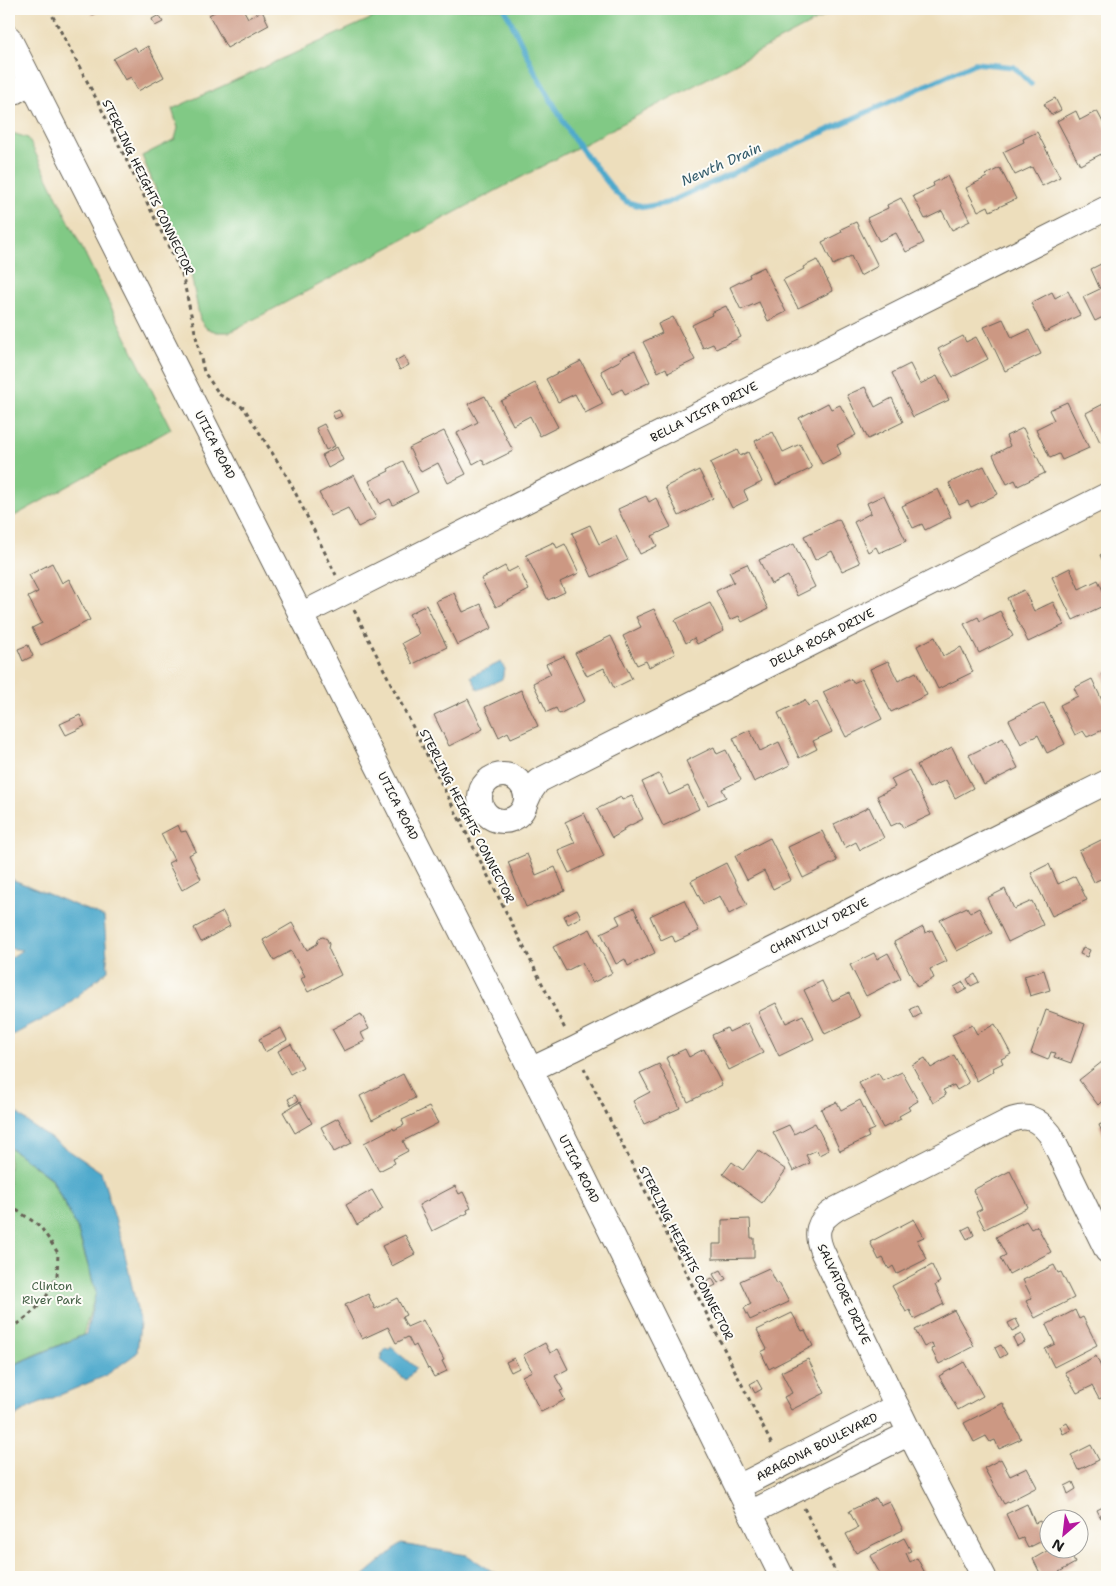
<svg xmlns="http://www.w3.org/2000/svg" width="1116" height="1586" font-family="'Shantell Sans',sans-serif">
<rect width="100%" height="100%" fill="#fdfcf7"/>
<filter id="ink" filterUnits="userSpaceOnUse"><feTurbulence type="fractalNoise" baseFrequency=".02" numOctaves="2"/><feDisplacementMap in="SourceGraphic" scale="10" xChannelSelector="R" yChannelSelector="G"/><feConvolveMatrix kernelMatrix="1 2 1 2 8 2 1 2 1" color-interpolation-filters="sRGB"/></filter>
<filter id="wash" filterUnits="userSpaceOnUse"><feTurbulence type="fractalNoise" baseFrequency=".0096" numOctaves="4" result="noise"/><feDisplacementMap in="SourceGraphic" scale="20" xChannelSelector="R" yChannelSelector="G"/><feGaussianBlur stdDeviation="1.12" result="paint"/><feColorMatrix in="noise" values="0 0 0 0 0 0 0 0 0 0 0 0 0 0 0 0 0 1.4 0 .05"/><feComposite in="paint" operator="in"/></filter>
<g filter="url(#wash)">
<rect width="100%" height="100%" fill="#eddebc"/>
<!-- green -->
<path fill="#81c985" stroke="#4e7250" d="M 392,9 L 838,9 L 230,332 L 217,332 L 206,328 L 200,320 L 191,274 L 142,156 L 175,139 L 178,128 L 172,109 Z
M 9,132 L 28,138 L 171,429 L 9,519 Z
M 9,1147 L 51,1179 L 76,1226 L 96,1293 L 83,1335 L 9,1366 Z"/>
<!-- water -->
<path fill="#4ea9cc" stroke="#356274" d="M 501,662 L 505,669 L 502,679 L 478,690 L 471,676 Z
M 9,878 L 104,917 L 108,970 L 61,1010 L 9,1037 L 9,959 L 22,950 L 9,948 Z
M 9,1106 L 32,1126 L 101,1172 L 123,1245 L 140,1323 L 137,1353 L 105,1376 L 29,1408 L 9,1420 L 9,1367 L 86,1334 L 96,1292 L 77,1227 L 52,1179 L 9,1147 Z
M 391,1347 L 416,1368 L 406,1380 L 381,1360 L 383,1356 L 381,1355 L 387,1348 L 389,1350 Z
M 401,1544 L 467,1555 L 501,1577 L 362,1577 Z"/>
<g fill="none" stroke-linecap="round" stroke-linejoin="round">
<!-- stream -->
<path stroke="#4ea9cc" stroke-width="5.5" d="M 505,9 L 536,74 L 573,138 L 616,193 L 627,202 L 644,207 L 667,203 L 975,63 L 1014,67 L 1031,84"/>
</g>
<g id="blocks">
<!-- building -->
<path fill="#cc9883" d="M 89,9 L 103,9 L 93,15 Z
M 220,9 L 243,9 L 248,18 L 262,11 L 269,25 L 227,48 L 209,15 Z
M 159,15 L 163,22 L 155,26 L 152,19 Z
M 148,46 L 164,77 L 138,91 L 131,77 L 125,80 L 113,59 L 135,47 L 138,52 Z
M 1055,98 L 1061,110 L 1051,115 L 1044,104 Z
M 1076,111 L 1080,120 L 1097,111 L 1107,130 L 1107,144 L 1105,145 L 1107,151 L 1080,165 L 1057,121 Z
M 1037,132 L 1060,177 L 1042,186 L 1032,167 L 1015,175 L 1003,152 L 1024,142 L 1023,139 Z
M 1000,168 L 1016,199 L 990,211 L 988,206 L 978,211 L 966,188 L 987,177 L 985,175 Z
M 947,176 L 970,221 L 952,230 L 942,211 L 925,219 L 913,196 L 934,186 L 933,183 Z
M 901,198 L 924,243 L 906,252 L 896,233 L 879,241 L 867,218 L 888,208 L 887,205 Z
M 856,222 L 878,266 L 860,276 L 851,256 L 833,265 L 822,242 L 842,232 L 841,229 Z
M 817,260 L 833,291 L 798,308 L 783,280 L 804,269 L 803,267 Z
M 1107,261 L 1107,315 L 1095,321 L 1083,297 L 1100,289 L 1091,269 Z
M 764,267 L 786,312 L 768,321 L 759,302 L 741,310 L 730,287 L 750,277 L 749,274 Z
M 1068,291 L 1080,315 L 1045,332 L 1031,303 L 1052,292 L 1055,298 Z
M 726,306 L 741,337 L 716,349 L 713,344 L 703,348 L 692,325 L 712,315 L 711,313 Z
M 673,317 L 695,360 L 668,373 L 666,368 L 658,372 L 643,342 L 662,333 L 658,324 Z
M 1003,319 L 1012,338 L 1029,330 L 1041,354 L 1005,371 L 984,327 Z
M 963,336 L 966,342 L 976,337 L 988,359 L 953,377 L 938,349 Z
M 635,351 L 650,382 L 625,394 L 622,389 L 612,394 L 601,371 L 621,360 L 620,358 Z
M 404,356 L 409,365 L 400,370 L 395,361 Z
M 581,361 L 603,404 L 585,413 L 575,394 L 558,402 L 546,379 Z
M 910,364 L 920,384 L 937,376 L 949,400 L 913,417 L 892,373 Z
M 535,383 L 558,427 L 540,436 L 530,416 L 513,425 L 501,401 Z
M 865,387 L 875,407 L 892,398 L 903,422 L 868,439 L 847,395 Z
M 485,396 L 513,451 L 485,465 L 482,459 L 473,464 L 457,433 L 478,422 L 468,404 Z
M 1067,402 L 1089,448 L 1062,460 L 1059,454 L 1050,458 L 1036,429 L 1054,420 L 1049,410 Z
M 1107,402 L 1107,438 L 1100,442 L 1086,413 Z
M 828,403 L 831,409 L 840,405 L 856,435 L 837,445 L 841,454 L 822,464 L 799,418 Z
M 339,410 L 342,416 L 335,419 L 332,413 Z
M 324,424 L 335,446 L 326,450 L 316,428 Z
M 1023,428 L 1045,473 L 1018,486 L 1015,480 L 1007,484 L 993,455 L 1010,446 L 1006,436 Z
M 444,431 L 466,474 L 448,483 L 438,463 L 421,472 L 409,448 Z
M 773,432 L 783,452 L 800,444 L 812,468 L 776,485 L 755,441 Z
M 337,447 L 343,460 L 328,468 L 322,455 Z
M 737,450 L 740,456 L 748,452 L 762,482 L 744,491 L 748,500 L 732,508 L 710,463 Z
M 403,461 L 418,492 L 393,505 L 390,499 L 380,504 L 369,481 L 389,471 L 388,469 Z
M 984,466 L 998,494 L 971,507 L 968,501 L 959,505 L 949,483 Z
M 699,470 L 713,498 L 679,516 L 665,487 Z
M 354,475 L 376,518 L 358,527 L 348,508 L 331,516 L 319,493 Z
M 938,489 L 951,517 L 925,530 L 922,524 L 913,528 L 902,506 Z
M 884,495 L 906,541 L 879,553 L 876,547 L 868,552 L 854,522 L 871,513 L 867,503 Z
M 646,496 L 649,502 L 656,498 L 671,527 L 652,536 L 657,546 L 640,554 L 618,509 Z
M 839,519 L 860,563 L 842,571 L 832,551 L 815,560 L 804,536 Z
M 590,525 L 599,544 L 616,536 L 628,560 L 592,577 L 572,533 Z
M 554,542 L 557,548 L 565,544 L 579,573 L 560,582 L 565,592 L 548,600 L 526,555 Z
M 794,544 L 815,587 L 797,596 L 788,576 L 771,584 L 759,560 Z
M 1107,551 L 1107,570 L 1100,555 Z
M 52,563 L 62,583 L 69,579 L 90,620 L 41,645 L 32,628 L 42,623 L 28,597 L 38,592 L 29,575 Z
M 747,564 L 768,609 L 742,622 L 739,616 L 730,620 L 716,591 L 734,582 L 729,572 Z
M 505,566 L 508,572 L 518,567 L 529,590 L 496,607 L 481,579 Z
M 1070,568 L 1079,589 L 1098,580 L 1107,599 L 1107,604 L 1073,620 L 1052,577 Z
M 1024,590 L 1034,611 L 1053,602 L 1064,625 L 1028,642 L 1007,598 Z
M 454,593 L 463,612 L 481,604 L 492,628 L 457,645 L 436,601 Z
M 710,603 L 724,631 L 697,644 L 694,638 L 686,643 L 675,620 Z
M 426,605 L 447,647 L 413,664 L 402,643 L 419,634 L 409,614 Z
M 654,609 L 675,654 L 649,667 L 646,661 L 637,665 L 623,636 L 641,627 L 636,617 Z
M 1000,611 L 1013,636 L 979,653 L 964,624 L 978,617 L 980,621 Z
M 611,636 L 632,679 L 614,688 L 604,668 L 587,676 L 575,653 Z
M 935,637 L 943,656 L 961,647 L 973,672 L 938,689 L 917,646 Z
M 28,645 L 33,656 L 23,661 L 18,649 Z
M 564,656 L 585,701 L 559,714 L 556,708 L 547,712 L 533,683 L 551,674 L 546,664 Z
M 888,661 L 898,681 L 916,672 L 927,695 L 891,712 L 870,669 Z
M 1107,671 L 1107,685 L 1102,673 Z
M 851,679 L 853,683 L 862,679 L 882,719 L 846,737 L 823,692 Z
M 1092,679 L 1107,711 L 1107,728 L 1087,737 L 1083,731 L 1075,735 L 1060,705 L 1078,696 L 1074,688 Z
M 521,690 L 538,726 L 511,738 L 508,732 L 499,737 L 485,707 Z
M 468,699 L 483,729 L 449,746 L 434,715 Z
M 805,700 L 808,706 L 817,702 L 832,732 L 813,741 L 817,749 L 799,758 L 778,713 Z
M 1044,703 L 1065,744 L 1047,753 L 1038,735 L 1021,744 L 1009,720 Z
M 80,715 L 85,726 L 66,735 L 60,724 Z
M 750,730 L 760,751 L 779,742 L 790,765 L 754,782 L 733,738 Z
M 1003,738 L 1018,768 L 984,785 L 969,755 Z
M 714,747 L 717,754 L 726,750 L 741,780 L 722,789 L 726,797 L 708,805 L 686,761 Z
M 952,747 L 973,788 L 955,798 L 946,780 L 929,788 L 917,765 Z
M 909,770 L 931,815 L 903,828 L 900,822 L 891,826 L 877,796 L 895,787 L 891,779 Z
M 659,774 L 669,795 L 688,786 L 699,809 L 663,826 L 642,782 Z
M 632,796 L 643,819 L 623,829 L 624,831 L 612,838 L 597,809 L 621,797 L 622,800 Z
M 869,807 L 884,838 L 860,850 L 856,842 L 845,848 L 834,824 Z
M 584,813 L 604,856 L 569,873 L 558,850 L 575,843 L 565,822 Z
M 178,825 L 181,832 L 186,831 L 196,851 L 189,855 L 201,879 L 182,890 L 168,863 L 174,860 L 161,834 Z
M 822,831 L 837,861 L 803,878 L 788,847 Z
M 1107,837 L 1107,876 L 1094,882 L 1079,851 Z
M 770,838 L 791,880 L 773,889 L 764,871 L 747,880 L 735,856 Z
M 527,854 L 536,875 L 555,867 L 565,891 L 526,907 L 508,862 Z
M 726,863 L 747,905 L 729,914 L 720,896 L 703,904 L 691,881 Z
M 1049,864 L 1058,884 L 1075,876 L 1087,900 L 1052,916 L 1031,873 Z
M 1005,889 L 1014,909 L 1032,901 L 1043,925 L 1008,942 L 987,898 Z
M 684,900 L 699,931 L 675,942 L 672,935 L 661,940 L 650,916 Z
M 967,907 L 970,913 L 979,908 L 992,933 L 957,951 L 940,920 Z
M 634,908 L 655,953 L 628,966 L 625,959 L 616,964 L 601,933 L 620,924 L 616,916 Z
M 577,909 L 581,917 L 568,924 L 564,916 Z
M 223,912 L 230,926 L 201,942 L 194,928 Z
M 292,923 L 307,950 L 317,944 L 319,938 L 323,937 L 327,939 L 329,944 L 328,948 L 341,975 L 308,992 L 301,979 L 305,976 L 291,951 L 274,960 L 263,940 Z
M 923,927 L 925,933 L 932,930 L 947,961 L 930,969 L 934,978 L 917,987 L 894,942 Z
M 590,929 L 612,973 L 592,983 L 582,963 L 566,971 L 553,947 Z
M 1083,947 L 1090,950 L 1087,957 L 1080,954 Z
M 874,953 L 877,959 L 888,953 L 901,978 L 866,996 L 850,965 Z
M 1044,970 L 1050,990 L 1030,996 L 1024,976 Z
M 975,974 L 979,982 L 971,986 L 967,979 Z
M 822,981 L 832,1001 L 849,993 L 860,1017 L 825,1034 L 804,990 Z
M 963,982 L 967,989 L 958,994 L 954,987 Z
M 776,1003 L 786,1023 L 803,1015 L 814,1039 L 779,1056 L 758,1012 Z
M 917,1006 L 921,1014 L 914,1018 L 910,1009 Z
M 1046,1010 L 1085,1024 L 1071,1063 L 1054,1057 L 1056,1053 L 1051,1052 L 1048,1060 L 1031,1053 Z
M 361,1014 L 369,1029 L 361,1033 L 365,1041 L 344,1051 L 332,1029 Z
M 748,1023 L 763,1053 L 729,1070 L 712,1035 L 727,1028 L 729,1032 Z
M 995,1024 L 1011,1054 L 1001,1059 L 1003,1063 L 993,1068 L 994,1071 L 977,1081 L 952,1035 L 972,1025 L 977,1034 Z
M 281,1028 L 287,1040 L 265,1052 L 259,1039 Z
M 291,1044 L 303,1067 L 290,1074 L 278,1051 Z
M 685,1049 L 689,1057 L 704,1049 L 722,1085 L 688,1102 L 666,1058 Z
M 954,1055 L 969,1083 L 957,1090 L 954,1085 L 943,1090 L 946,1095 L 933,1103 L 912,1065 L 925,1058 L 931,1068 Z
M 1107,1058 L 1107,1108 L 1102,1101 L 1098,1105 L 1079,1080 Z
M 659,1064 L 680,1108 L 644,1124 L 633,1101 L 650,1092 L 640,1073 Z
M 902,1072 L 918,1101 L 908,1107 L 910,1110 L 899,1116 L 901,1119 L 883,1128 L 859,1083 L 878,1073 L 883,1081 Z
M 403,1074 L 415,1098 L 372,1120 L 360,1096 Z
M 295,1095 L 298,1101 L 291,1105 L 288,1099 Z
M 860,1100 L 874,1129 L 867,1132 L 869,1137 L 840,1151 L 821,1109 L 837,1102 L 841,1110 Z
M 300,1102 L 312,1123 L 295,1133 L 283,1112 Z
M 429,1107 L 438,1123 L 403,1141 L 408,1151 L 393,1159 L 395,1163 L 379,1171 L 364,1143 L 393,1128 L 394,1130 L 404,1125 L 402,1120 Z
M 338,1118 L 352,1143 L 334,1152 L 321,1127 Z
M 1107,1121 L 1107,1143 L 1099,1125 Z
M 815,1123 L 829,1150 L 819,1155 L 817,1150 L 806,1155 L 810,1163 L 793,1171 L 773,1132 L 789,1125 L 794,1134 Z
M 758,1150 L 786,1170 L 762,1203 L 723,1174 L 732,1162 L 743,1170 Z
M 1010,1171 L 1028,1207 L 985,1229 L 976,1212 L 982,1209 L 973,1190 Z
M 455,1186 L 459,1194 L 463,1192 L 471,1208 L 467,1210 L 468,1213 L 432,1231 L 419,1205 Z
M 372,1190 L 383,1209 L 357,1225 L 346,1205 Z
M 750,1219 L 751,1238 L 754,1238 L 754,1258 L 713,1259 L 713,1244 L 722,1244 L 722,1220 Z
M 914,1219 L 924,1237 L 917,1240 L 927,1259 L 897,1274 L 893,1266 L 889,1269 L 883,1258 L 879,1260 L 870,1242 Z
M 1026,1221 L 1031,1229 L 1037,1226 L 1051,1252 L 1009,1274 L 1000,1258 L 1006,1255 L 996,1237 Z
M 970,1226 L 974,1235 L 967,1239 L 962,1230 Z
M 405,1235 L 415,1254 L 392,1266 L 382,1246 Z
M 932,1265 L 940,1282 L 935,1285 L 944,1304 L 914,1319 L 910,1310 L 906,1312 L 892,1286 Z
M 1054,1265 L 1058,1273 L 1061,1272 L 1074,1298 L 1035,1318 L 1026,1301 L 1032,1298 L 1023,1280 Z
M 769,1268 L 777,1284 L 779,1283 L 789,1302 L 750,1320 L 744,1308 L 751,1304 L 740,1281 Z
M 721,1270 L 726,1279 L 718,1283 L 713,1274 Z
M 712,1278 L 716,1285 L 710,1288 L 706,1281 Z
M 368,1294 L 375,1309 L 397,1298 L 406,1315 L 402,1317 L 407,1327 L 423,1320 L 444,1360 L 442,1361 L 447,1371 L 434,1377 L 429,1368 L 428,1369 L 416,1345 L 413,1347 L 408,1337 L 396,1343 L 388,1327 L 362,1339 L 345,1305 Z
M 954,1310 L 974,1346 L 939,1364 L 931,1349 L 934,1348 L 932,1343 L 924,1347 L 915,1330 Z
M 1075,1310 L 1079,1319 L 1083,1317 L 1097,1345 L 1054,1367 L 1045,1349 L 1055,1344 L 1046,1325 Z
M 792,1313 L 802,1331 L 805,1330 L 813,1346 L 769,1369 L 761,1352 L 767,1349 L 757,1330 Z
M 1016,1319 L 1020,1327 L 1012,1331 L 1008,1323 Z
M 1021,1334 L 1025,1342 L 1017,1346 L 1013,1338 Z
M 545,1343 L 550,1353 L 558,1349 L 568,1369 L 555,1376 L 563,1390 L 560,1391 L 565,1400 L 541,1412 L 522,1376 L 532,1371 L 523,1355 Z
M 1001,1345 L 1007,1354 L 1000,1358 L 995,1348 Z
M 1096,1356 L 1102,1369 L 1107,1367 L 1107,1395 L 1099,1399 L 1092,1386 L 1077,1393 L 1065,1372 Z
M 514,1358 L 519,1368 L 511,1372 L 506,1362 Z
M 808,1359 L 825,1393 L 791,1410 L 784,1397 L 792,1393 L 781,1372 Z
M 964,1362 L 983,1396 L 958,1410 L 939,1376 Z
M 757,1380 L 762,1389 L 755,1393 L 750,1384 Z
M 1003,1403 L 1021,1439 L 999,1449 L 995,1440 L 990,1442 L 986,1436 L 974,1442 L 964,1423 Z
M 1067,1423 L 1071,1430 L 1063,1434 L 1060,1427 Z
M 1091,1445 L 1099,1460 L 1078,1470 L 1071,1455 Z
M 1001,1459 L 1010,1476 L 1027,1468 L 1037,1487 L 1004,1504 L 984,1468 Z
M 1073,1482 L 1076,1489 L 1068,1494 L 1065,1486 Z
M 876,1498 L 880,1505 L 889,1501 L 903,1530 L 856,1553 L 846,1534 L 858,1528 L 849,1511 Z
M 1027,1504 L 1035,1523 L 1040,1521 L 1048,1538 L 1028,1548 L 1023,1538 L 1018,1540 L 1006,1514 Z
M 1105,1506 L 1107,1514 L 1101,1518 L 1097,1510 Z
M 904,1538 L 911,1551 L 906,1553 L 910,1562 L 917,1558 L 926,1575 L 922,1577 L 882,1577 L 870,1556 Z
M 1052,1548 L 1068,1548 L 1075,1563 L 1059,1572 L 1062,1577 L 1042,1577 L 1033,1559 Z"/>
</g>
</g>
<g filter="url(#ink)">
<use href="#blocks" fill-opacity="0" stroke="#656054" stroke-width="1"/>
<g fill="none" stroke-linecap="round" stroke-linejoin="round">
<defs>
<path id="minor" d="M 9,38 L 503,1014 L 782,1577
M 9,95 L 31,82
M 300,615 L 1107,208
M480 798a23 23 0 1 1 46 0a23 23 0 1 1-46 0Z
M 526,802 L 531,791 L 538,781 L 1107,495
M 530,1070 L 574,1049 L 1107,782
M 738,1487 L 897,1406
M 750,1513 L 910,1433
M 984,1577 L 918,1450 L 823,1253 C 814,1233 817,1221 836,1209 L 1009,1121 C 1027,1113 1038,1119 1050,1134 L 1107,1251"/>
</defs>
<!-- minor casing -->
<use href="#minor" stroke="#656054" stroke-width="26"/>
<!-- path -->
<path stroke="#656054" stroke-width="3" stroke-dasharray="4 4" stroke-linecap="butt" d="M 49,9 L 98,102 L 182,274 L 204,372 L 220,395 L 244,408 L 288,478 L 336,575
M 354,610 L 566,1031
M 460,821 L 467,817
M 584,1068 L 773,1447
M 9,1207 L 15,1209 L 40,1226 L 58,1253 L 57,1276 L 44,1301 L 28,1316 L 9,1331
M 804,1508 L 838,1577"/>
<!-- minor -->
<use href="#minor" stroke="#fff" stroke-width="24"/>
</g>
</g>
<g text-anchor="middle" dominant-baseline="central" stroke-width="4" stroke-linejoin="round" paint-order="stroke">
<!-- street labels -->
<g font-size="12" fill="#1c1c1c" stroke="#fdfcf7">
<text transform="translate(148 187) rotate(64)">STERLING HEIGHTS CONNECTOR</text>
<text transform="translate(704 412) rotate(-27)">BELLA VISTA DRIVE</text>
<text transform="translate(215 445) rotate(63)">UTICA ROAD</text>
<text transform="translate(822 638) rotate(-27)">DELLA ROSA DRIVE</text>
<text transform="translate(398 806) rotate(63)">UTICA ROAD</text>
<text transform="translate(467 816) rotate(63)">STERLING HEIGHTS CONNECTOR</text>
<text transform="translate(819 926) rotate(-27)">CHANTILLY DRIVE</text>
<text transform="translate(579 1169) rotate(63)">UTICA ROAD</text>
<text transform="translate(686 1253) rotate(63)">STERLING HEIGHTS CONNECTOR</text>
<text transform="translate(844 1294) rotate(65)">SALVATORE DRIVE</text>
<text transform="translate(817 1447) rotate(-27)">ARAGONA BOULEVARD</text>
</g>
<!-- park labels -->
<g font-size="12" fill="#446146" stroke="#fdfcf7">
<text x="52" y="1286">Clinton<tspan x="52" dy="14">River Park</tspan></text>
</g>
<!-- water labels -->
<g font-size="14" font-style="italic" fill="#325b6b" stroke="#fdfcf7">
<text transform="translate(721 164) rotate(-24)">Newth Drain</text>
</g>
</g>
<!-- margin -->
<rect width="1116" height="1586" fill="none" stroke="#fdfcf7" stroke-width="30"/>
<!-- north arrow -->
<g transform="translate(1064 1534) rotate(208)"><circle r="24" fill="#fdfcf7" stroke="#a3a29f"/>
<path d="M0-4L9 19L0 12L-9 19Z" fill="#b5179e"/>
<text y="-8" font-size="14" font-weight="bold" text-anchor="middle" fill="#1c1c1c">N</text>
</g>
</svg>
